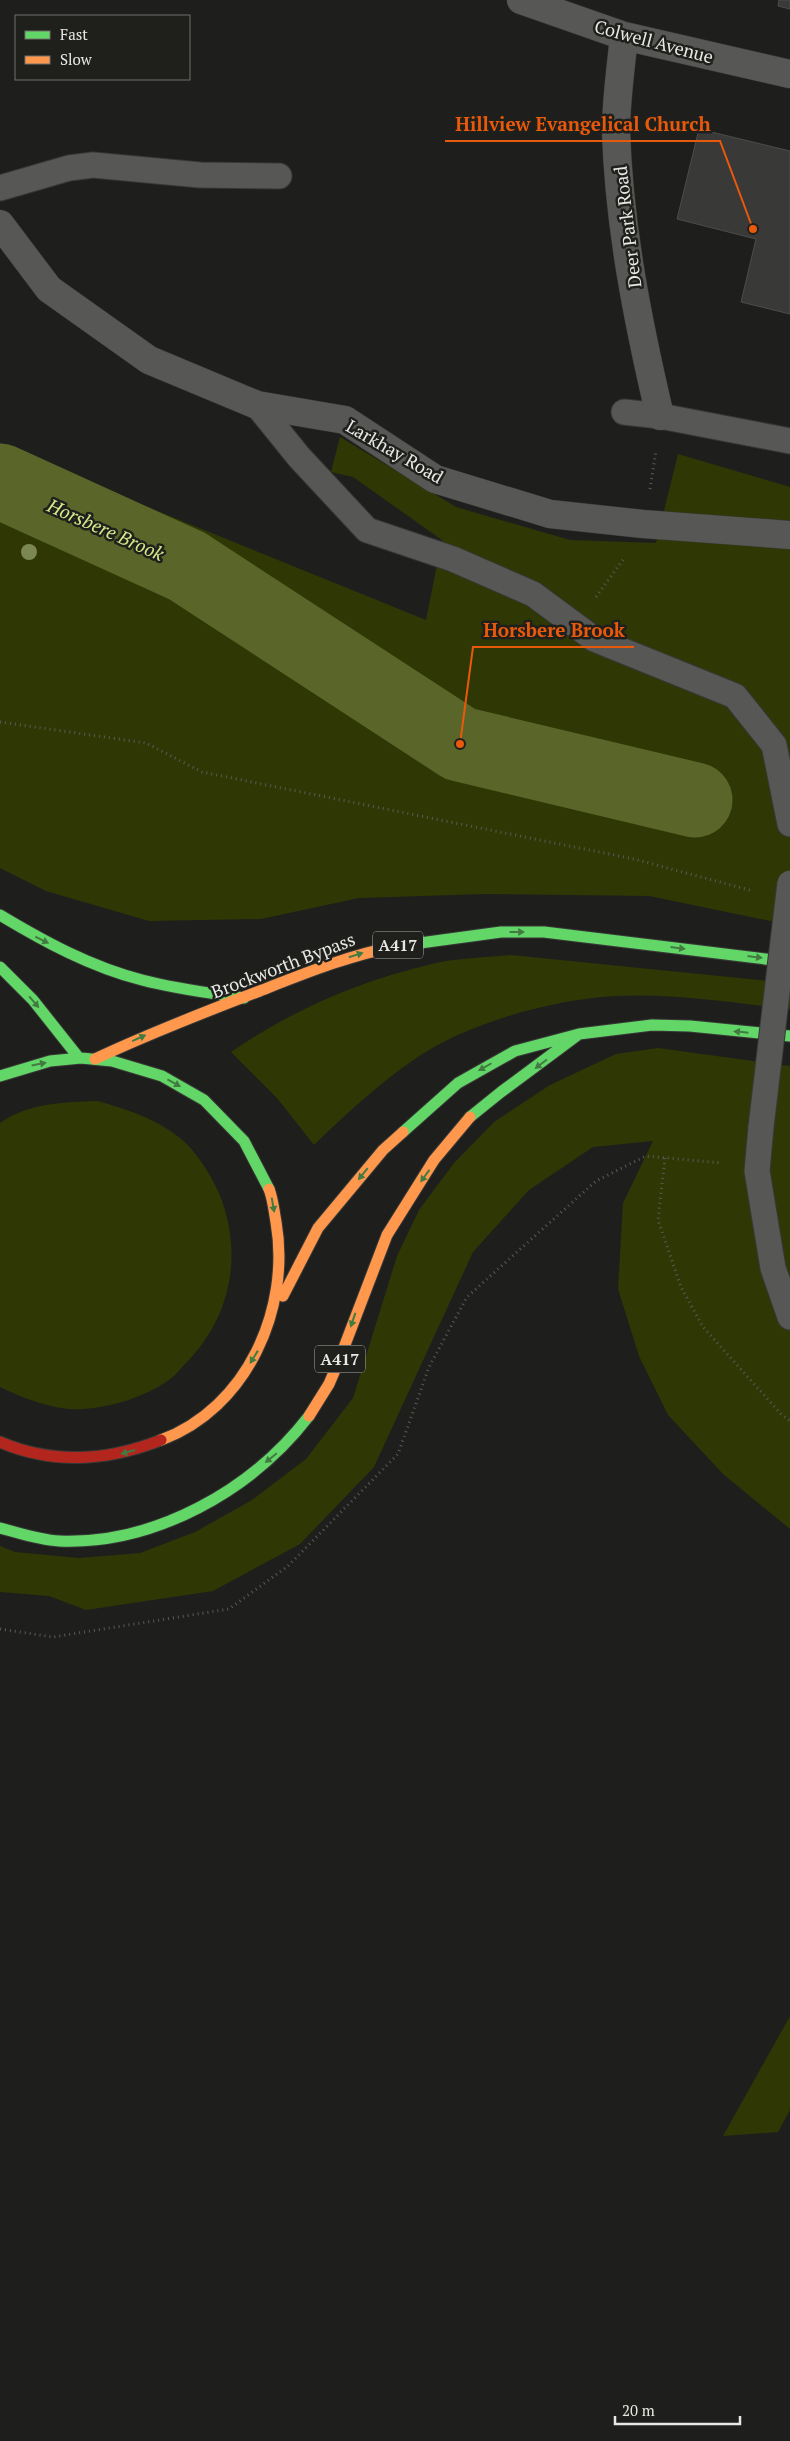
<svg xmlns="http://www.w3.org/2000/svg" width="790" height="2441" font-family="'PT Serif',serif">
<rect width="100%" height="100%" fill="#1e1f1d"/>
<!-- green -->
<path fill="#2f3704" d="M 340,437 L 456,507 L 570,540 L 656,543 L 678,454 L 790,487 L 790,925 L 649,896 L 486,894 L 359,898 L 261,919 L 149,921 L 46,891 L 0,868 L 0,447 L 426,620 L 442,540 L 353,477 L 331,472 Z
M 511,955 L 790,983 L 790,1009 C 733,1003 674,993 616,996 C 553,999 463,1024 412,1061 C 376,1086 345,1115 314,1145 L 277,1098 L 231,1052 C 291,1011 356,982 428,965 C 454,958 484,958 511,955 Z
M 658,1048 L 790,1066 L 790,1529 L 723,1474 L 668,1415 L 639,1356 L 618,1289 L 623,1203 L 653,1141 L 593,1147 L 529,1190 L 473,1252 L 374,1467 L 300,1544 L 213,1591 L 86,1610 L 49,1596 L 0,1592 L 0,1546 L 15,1552 L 79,1558 L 140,1553 L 195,1532 L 252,1500 L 306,1459 L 353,1398 L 397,1256 L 419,1210 L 454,1163 L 494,1122 L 550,1085 L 616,1054 Z
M 98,1101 C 128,1110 155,1118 180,1138 C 197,1152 210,1174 219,1193 C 244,1254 231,1318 185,1364 C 180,1369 175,1376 169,1380 C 145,1397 112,1407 83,1409 C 54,1411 26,1399 0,1387 L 0,1123 C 28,1103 64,1102 98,1101 Z
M 790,2016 L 790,2110 L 778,2132 L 723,2136 Z"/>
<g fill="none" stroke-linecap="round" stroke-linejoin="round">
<!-- river -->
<path stroke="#5a6629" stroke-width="75" d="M 0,481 L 187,566 L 460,744 L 695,800"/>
</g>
<!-- building -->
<path fill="#393a38" stroke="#4c4d4b" d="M 779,0 L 790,0 L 790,9 L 778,6 Z
M 699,129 L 790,151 L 790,314 L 741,302 L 756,239 L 677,219 Z"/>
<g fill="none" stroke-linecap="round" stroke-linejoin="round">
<defs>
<path id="lane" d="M 0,188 L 69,168 L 93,165 L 200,175 L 279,176
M 257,405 L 299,457 L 367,530 L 453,559 L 533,594 L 594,639 L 735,696 L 774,745 L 790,824
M 624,412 L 660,416 L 790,441
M 761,1127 L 757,1171 L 773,1268 L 790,1317"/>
<path id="street" d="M 521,0 L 624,36 L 790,74
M 624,36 C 621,67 616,100 616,131 C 619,227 638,322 660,416
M 0,224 L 49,289 L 149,360 L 257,405 L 345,420 L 435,479 L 550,514 L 643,524 L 790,535"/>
<path id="fast" d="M 0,915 C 45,942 91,967 142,980 C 176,989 210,993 244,998
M 398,946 L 501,932 L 544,932 L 790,962
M 0,967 L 33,1000 L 79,1058
M 0,1076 L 50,1061 L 81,1058 L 112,1061 L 162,1076 L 204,1100 L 244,1141 L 269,1189
M 470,1117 L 501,1092 L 579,1034
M 403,1132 L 458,1083 L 515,1051 L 579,1034 L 652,1025 L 690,1026 L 790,1036
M 0,1528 C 19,1533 39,1540 59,1541 C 155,1545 252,1490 309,1416"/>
<path id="slow" d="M 95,1059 C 148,1034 202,1013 257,992 C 303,974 349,955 398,946
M 283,1296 L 318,1228 L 383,1150 L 403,1132
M 309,1416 L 329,1384 L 338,1363 L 387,1235 L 434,1160 L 470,1117
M 161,1440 C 247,1408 291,1309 276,1222 C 274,1211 273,1199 269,1189"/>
<path id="jam" d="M 0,1442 C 54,1465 108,1461 161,1440"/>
</defs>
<!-- lane casing -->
<use href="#lane" stroke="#383937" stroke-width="27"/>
<!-- street casing -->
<use href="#street" stroke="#383937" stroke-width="29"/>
<!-- fast casing -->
<use href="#fast" stroke="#383937" stroke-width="13"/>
<!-- slow casing -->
<use href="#slow" stroke="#383937" stroke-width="13"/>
<!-- jam casing -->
<use href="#jam" stroke="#383937" stroke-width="13"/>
<!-- path -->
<path stroke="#5a5a58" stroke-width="3" stroke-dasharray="1 4" stroke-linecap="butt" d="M 650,489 L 656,451
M 596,597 L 625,557
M 0,722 L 146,743 L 202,772 L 634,859 L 753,891
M 665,1158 L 658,1220 L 681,1287 L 703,1327 L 781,1414 L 790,1421
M 0,1629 L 53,1637 L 229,1609 L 288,1566 L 398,1454 L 429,1367 L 467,1297 L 596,1181 L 646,1156 L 722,1163"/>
<!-- lane -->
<use href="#lane" stroke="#575856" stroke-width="25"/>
<!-- street -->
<use href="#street" stroke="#575856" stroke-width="28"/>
<!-- fast -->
<use href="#fast" stroke="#63d668" stroke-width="11"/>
<!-- slow -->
<use href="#slow" stroke="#ff974d" stroke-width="11"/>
<!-- jam -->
<use href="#jam" stroke="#b3261e" stroke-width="11"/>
<defs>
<path id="lane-bridge" d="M 761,1127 L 790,883"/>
</defs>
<!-- lane-bridge casing -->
<use href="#lane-bridge" stroke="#383937" stroke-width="27" stroke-linecap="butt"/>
<!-- lane-bridge -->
<use href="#lane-bridge" stroke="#575856" stroke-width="25"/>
</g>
<!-- trees -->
<circle fill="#7c8852" cx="29" cy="552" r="8"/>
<!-- one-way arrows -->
<defs><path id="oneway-solid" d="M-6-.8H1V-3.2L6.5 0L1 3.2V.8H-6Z" transform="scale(1.25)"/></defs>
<g fill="#417b42">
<use href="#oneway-solid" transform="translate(517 932)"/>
<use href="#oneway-solid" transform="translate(42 940) rotate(26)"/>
<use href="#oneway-solid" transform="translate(678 948) rotate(7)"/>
<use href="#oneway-solid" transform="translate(356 955) rotate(-18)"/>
<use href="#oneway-solid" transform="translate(755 957) rotate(7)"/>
<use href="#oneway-solid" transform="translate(34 1002) rotate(49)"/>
<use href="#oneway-solid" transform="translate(741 1032) rotate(-174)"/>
<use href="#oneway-solid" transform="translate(139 1038) rotate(-24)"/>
<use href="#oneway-solid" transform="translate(39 1064) rotate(-11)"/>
<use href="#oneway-solid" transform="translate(541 1064) rotate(143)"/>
<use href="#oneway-solid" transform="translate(485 1067) rotate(150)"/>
<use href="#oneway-solid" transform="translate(174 1083) rotate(29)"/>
<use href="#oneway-solid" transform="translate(363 1174) rotate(129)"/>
<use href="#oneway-solid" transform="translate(425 1176) rotate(126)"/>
<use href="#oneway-solid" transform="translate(273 1205) rotate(80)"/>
<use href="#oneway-solid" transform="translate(353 1320) rotate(109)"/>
<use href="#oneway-solid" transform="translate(254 1357) rotate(122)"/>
<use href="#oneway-solid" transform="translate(128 1452) rotate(165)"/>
<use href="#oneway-solid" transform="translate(271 1458) rotate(141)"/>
</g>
<g text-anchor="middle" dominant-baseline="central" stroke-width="5" stroke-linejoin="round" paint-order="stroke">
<!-- shield labels -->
<g fill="#1f201c" stroke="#abaca9" stroke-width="1">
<rect x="373" y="931.5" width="50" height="27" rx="4"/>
<rect x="315" y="1345.5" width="50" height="27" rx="4"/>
</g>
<g font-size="16" font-weight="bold" fill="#e7e8e6">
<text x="398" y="945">A417</text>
<text x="340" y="1359">A417</text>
</g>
<!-- street labels -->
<g font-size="18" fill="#e7e8e6" stroke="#1f201c">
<text transform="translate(654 41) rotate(15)">Colwell Avenue</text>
<text transform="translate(627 227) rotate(-97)">Deer Park Road</text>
<text transform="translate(395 451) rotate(30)">Larkhay Road</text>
<text transform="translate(283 965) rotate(-21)">Brockworth Bypass</text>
</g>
<!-- water labels -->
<g font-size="19" font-style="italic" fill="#d4e989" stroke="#1f201c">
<text transform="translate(106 529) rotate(24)">Horsbere Brook</text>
</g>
</g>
<!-- callouts -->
<path fill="none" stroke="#e8590c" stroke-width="2" d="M753 229L720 141H445M460 744L473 647H634"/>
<g fill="#e8590c" stroke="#1f201c" stroke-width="2">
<circle cx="753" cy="229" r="5"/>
<circle cx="460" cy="744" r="5"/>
</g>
<g font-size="19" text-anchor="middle" font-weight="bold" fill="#e8590c" stroke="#1f201c" stroke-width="5" stroke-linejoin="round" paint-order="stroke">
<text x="583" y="131">Hillview Evangelical Church</text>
<text x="554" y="637">Horsbere Brook</text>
</g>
<!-- legend -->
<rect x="15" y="15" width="175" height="65" fill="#1f201c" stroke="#6f706d"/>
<rect x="25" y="31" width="25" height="8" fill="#63d668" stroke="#6f706d"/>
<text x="60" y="40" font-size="15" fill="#e7e8e6">Fast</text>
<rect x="25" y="56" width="25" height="8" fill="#ff974d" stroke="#6f706d"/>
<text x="60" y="65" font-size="15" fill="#e7e8e6">Slow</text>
<!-- scale -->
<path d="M615 2416v8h125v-8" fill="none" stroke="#e7e8e6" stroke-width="2.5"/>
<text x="622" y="2416" font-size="15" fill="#e7e8e6" stroke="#1f201c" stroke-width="4" paint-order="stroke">20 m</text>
</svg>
